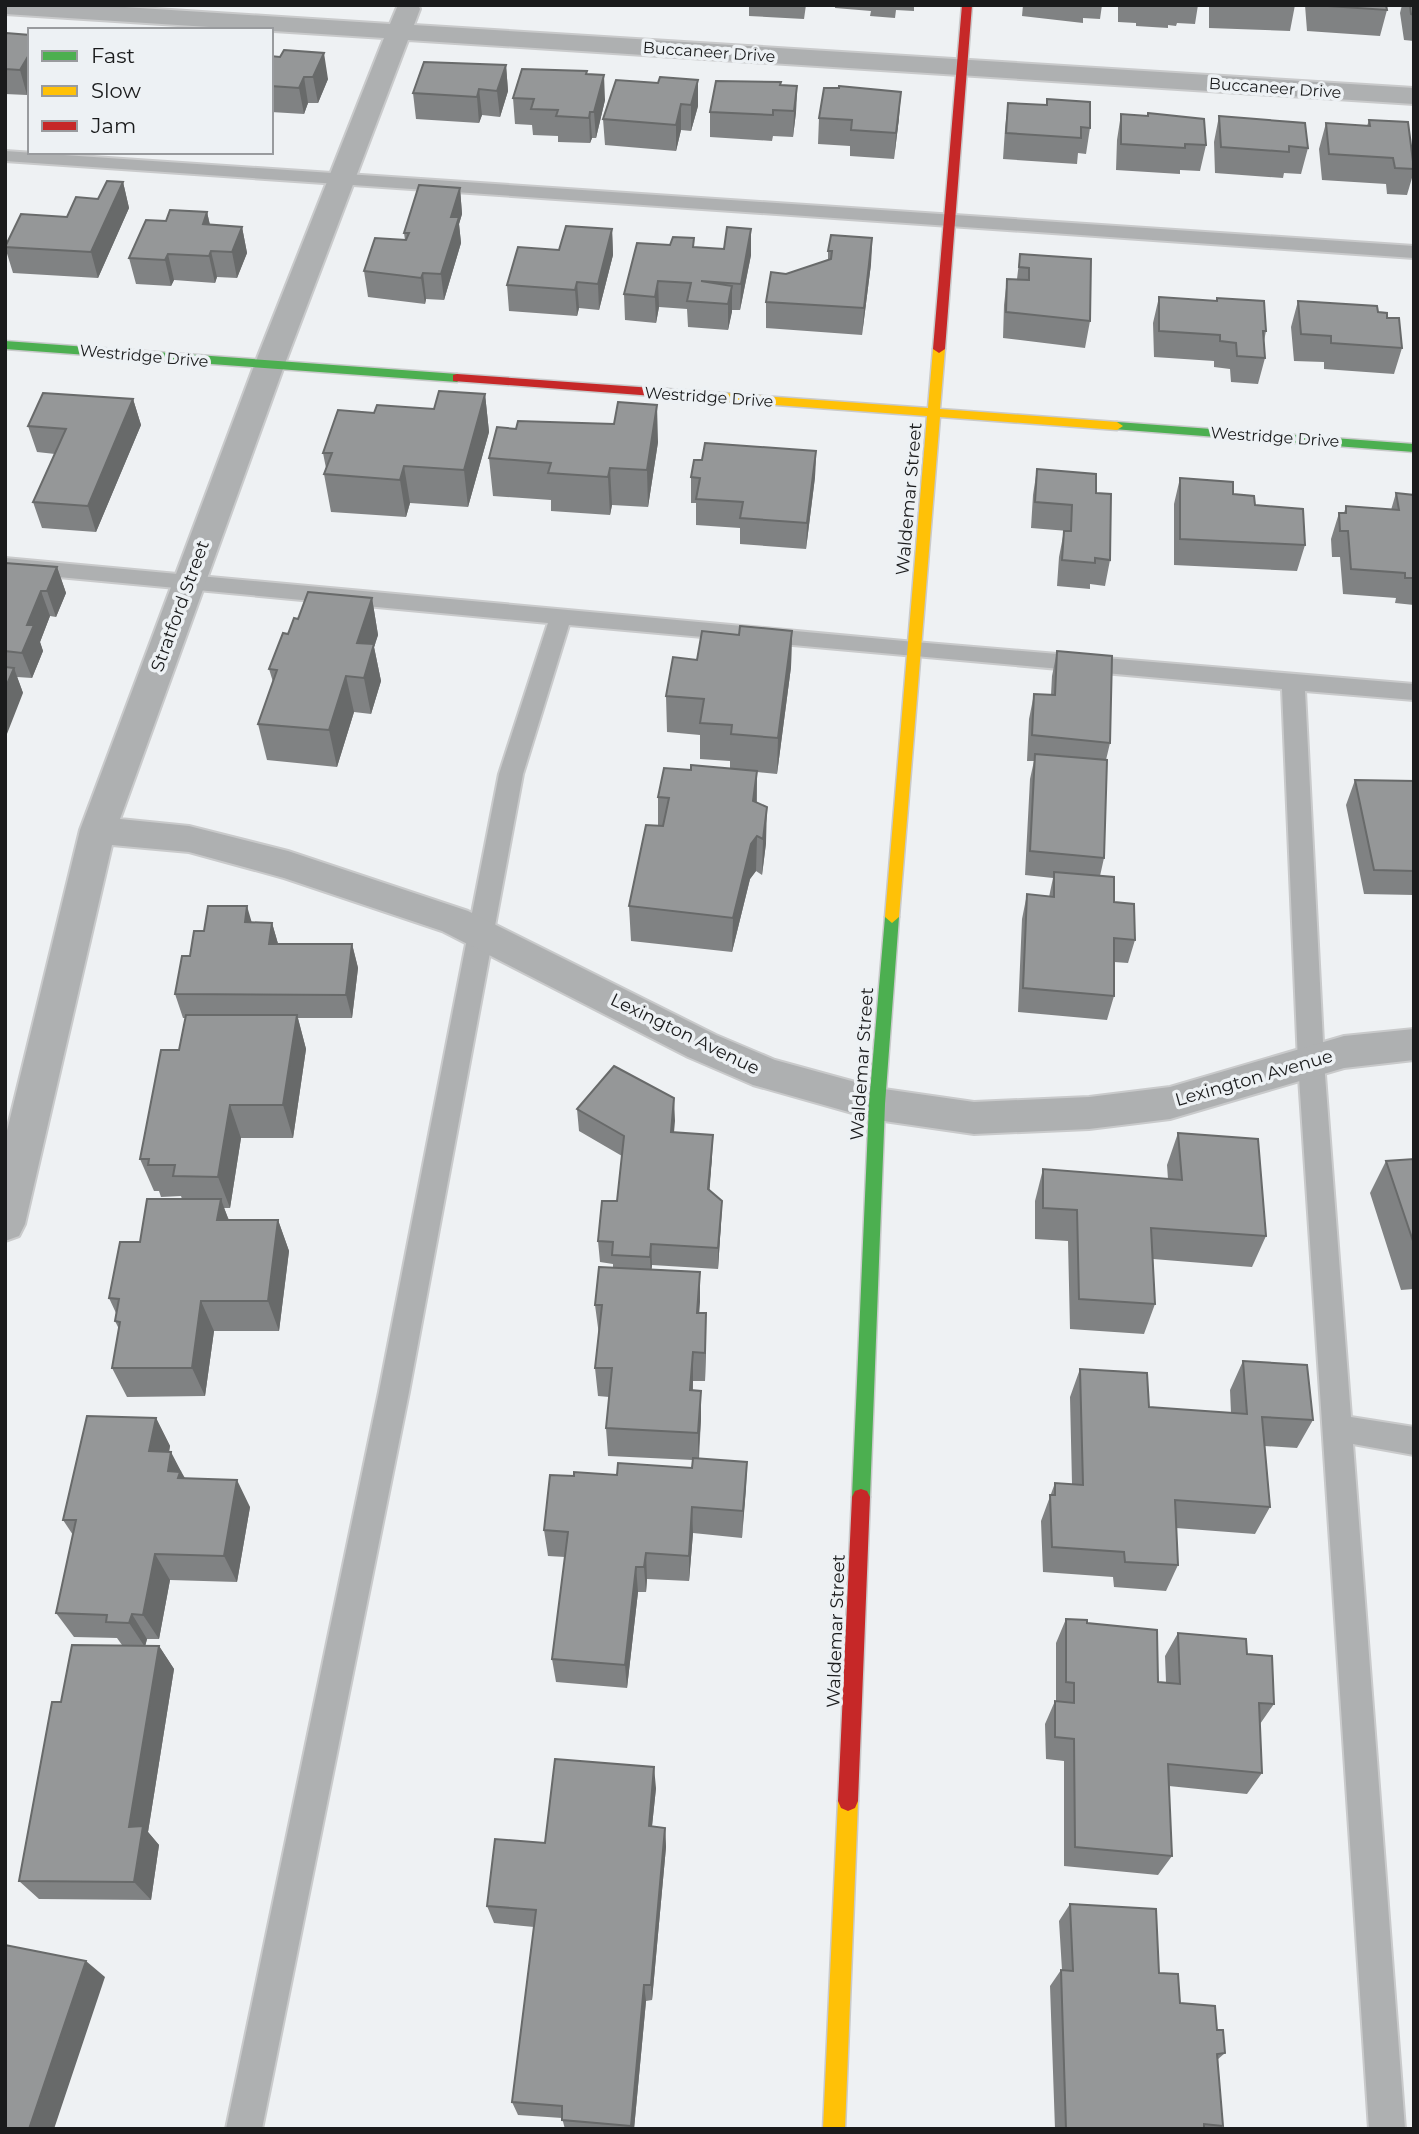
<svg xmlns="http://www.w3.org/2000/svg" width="1419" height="2134" font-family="Montserrat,sans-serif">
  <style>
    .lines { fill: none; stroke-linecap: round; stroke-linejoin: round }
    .lane-casing { stroke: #c9cacb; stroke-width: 4 }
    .street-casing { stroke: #c9cacb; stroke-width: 4 }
    .fast-casing { stroke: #c9cacb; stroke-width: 3 }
    .slow-casing { stroke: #c9cacb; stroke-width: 3 }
    .jam-casing { stroke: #c9cacb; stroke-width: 3 }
    .lane { fill: #aeb0b1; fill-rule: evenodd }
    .street { fill: #aeb0b1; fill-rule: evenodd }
    .fast { fill: #4caf50; fill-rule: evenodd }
    .slow { fill: #ffc107; fill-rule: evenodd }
    .jam { fill: #c62828; fill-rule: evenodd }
    .wall { fill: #808283 }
    .shaded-wall { fill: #686a6a }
    .building { fill: #959798; stroke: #686a6a; stroke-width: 2 }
    .labels { text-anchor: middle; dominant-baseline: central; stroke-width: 7; stroke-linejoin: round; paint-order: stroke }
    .far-street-label { font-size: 16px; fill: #1a1b1c; stroke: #edf1f4 }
    .street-label { font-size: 18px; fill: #1a1b1c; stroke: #edf1f4 }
  </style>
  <rect width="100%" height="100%" fill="#eef1f3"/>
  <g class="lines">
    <defs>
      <path id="lane" d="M5,151L1414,246V258L5,161Z
        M5,558L915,642L1414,684V700L1305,691L1324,1062L1351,1417L1414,1427V1455L1353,1444L1405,2129H1369L1298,1062L1282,689L569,625L523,774L409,1392L262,2129H226L379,1392L499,774L548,623L5,572Z"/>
      <path id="street" d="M5,5H94L390,24L398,5H418L420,9L414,25L1414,88V104L408,40L284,366L120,819L189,826L288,851L468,911L716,1035L775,1060L877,1088L974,1102L1089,1097L1170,1087L1344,1036L1414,1029V1060L1344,1068L1170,1119L1089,1129L974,1134L877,1120L753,1085L688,1057L442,931L284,878L189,852L112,845L25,1224L19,1236L5,1241V1139L80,830L254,366L384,38L5,14Z"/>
      <path id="fast" d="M5,341L457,374L463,378L457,382L5,349Z
        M1117,422L1414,444V452L1113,429V423Z
        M892,911L899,917L885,1104L870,1497L867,1503L861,1505L855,1503L852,1497L869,1104L885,917Z"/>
      <path id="slow" d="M939,345L945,349L940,409L1117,422L1123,426L1117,430L940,417L899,917L892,923L885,917L927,416L667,397L661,393L667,389L928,408L933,349Z
        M848,1791L855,1794L858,1801L845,2129H823L838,1801L841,1794Z"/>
      <path id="jam" d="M962,5H972L945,349L939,353L933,349Z
        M457,374L667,389L673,393L667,397L453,381V375Z
        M861,1489L867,1491L870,1497L858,1801L855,1808L848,1811L841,1808L838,1801L852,1497L855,1491Z"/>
    </defs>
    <use href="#lane" class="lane-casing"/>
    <use href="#street" class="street-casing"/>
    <use href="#fast" class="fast-casing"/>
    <use href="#slow" class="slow-casing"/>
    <use href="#jam" class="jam-casing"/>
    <use href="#lane" class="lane"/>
    <use href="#street" class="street"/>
    <use href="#fast" class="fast"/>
    <use href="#slow" class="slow"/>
    <use href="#jam" class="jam"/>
  </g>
  <path class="wall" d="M749,5H806L804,19L749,16Z
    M835,5H914V11L896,10L895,18L870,16L871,11L835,8Z
    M1023,5H1102L1100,19L1083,18V23L1022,16Z
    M1118,5H1198L1195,24L1177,23L1176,26L1168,25V28L1136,26V23L1118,22Z
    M1209,5H1295L1290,31L1209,28Z
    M1305,5H1386L1387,10L1380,36L1307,31Z
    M1402,5H1414V41L1404,40L1400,13Z
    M6,33L30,35V91L27,95L5,94Z
    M271,56L328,79L318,103H308L304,114L271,112Z
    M506,65L508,91L500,117L482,115L479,123L416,119L413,93Z
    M587,71V74L605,100L596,138H592L590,143L558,142V136L533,135L532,125L515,124L513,98Z
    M616,80L698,106L691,131L681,130L676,151L605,145L603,119Z
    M780,85L797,86L796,112L793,137L773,136L772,141L710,137V112Z
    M1047,99L1090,128L1086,154L1078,153L1077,164L1003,159L1005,129L1008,103L1046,105Z
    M1121,114L1206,145L1200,171L1180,170V174L1116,170L1117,140Z
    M1219,116L1308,148L1301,174L1284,173L1283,178L1215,173L1214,142Z
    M819,118H899L894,159L850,156V146L818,144Z
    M1369,120L1414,164V171L1407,195L1387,194L1386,184L1322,180L1319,149L1326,123L1367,126Z
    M123,182L129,208L98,278L13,273L5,247L67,217L98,199Z
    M460,188L462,214L459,224L461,243L444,300L426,299L425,304L368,297L364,271L405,240L404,233Z
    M207,212L210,225L242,227L247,253L237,278L217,277L215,283L174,280L171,286L136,284L129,258L166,221Z
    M612,229L613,255L599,310L579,308L577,316L509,311L507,285L559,250Z
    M872,238L871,264L862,335L766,328V302L786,274L828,260V251Z
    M694,247L751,255L740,310H732L728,330L688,327L687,309L659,307L656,323L625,320L624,294Z
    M1020,254L1090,321L1085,348L1003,338L1004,305L1007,279H1017Z
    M1159,297L1216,301L1217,298L1266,331L1264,341L1265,358L1258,384L1231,382L1230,369L1214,367V361L1154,357L1153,323Z
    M1298,301L1378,312L1387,318L1402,348L1394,374L1324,369V362L1294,361L1291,327Z
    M485,394L489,432L468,507L410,503L406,517L331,512L324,474L326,468L323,453L374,413L434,409Z
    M133,399L141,425L96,532L42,528L33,502L55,454L37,452L28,426Z
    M658,442L648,507L612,505L610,515L551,511V500L493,496L489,458Z
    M816,451L815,477L806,549L740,544V528L696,525V503H691V477L702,460Z
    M1037,469L1096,493L1110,560L1105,586L1090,584V589L1057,586L1059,557L1064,531H1068L1031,528L1033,495Z
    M1180,478L1233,494L1255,505L1305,545L1297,571L1174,565V504Z
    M1396,493L1414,495V605L1395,603L1396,598L1343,594L1340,557H1332L1331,539L1339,513H1344L1346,506L1391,510Z
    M5,563L57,567L66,593L56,617L50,616L40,642L43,651L32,678L17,677L23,693L5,689Z
    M372,598L378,635L374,647L381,681L371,714L354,712L337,767L267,760L258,724L273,682L269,669L298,619Z
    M792,631L791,667L777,774L757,772V802L766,843L762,875L756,871L750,879L732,952L631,941L629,906L658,826V797L691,770L730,769V761L700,759V735L667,732L666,696L697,660L739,635Z
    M1057,651L1110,743L1106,760L1104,858L1100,876L1135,940L1128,963L1114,962V996L1107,1020L1018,1012L1022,919L1027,894L1049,897L1053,878L1025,875L1030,779L1034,761H1027L1029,719L1034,694L1051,695L1052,676Z
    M1355,780L1414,781V895L1364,894L1346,805Z
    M252,922L272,923L278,944H352L358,968L352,1018H298L306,1049L293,1138H241L230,1208H224L229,1220H278L289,1251L279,1331H214L205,1396L127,1397L112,1368L119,1329L115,1321L116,1313L109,1298L140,1242L182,1199L181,1196L161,1197L159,1191H154L140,1159L179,1050L185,1018H183L175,994L190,956L204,931Z
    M674,1098V1132L712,1157L709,1190L722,1201L721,1223L718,1269L652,1265L651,1269L700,1272L699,1313L706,1343L705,1381H693V1390L701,1391V1419L699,1459L747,1462L742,1538L693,1533L689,1581L647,1579L646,1592H638L627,1688L556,1682L552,1659L565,1557L548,1556L544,1530L574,1476L617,1475L692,1468L693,1460L608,1456L606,1428L609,1397L598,1396L595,1368L599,1335L595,1305L613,1267V1264L600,1262L598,1241L617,1201L622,1156L579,1131L577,1109Z
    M1178,1133L1266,1236L1252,1267L1153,1259L1155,1304L1144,1334L1070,1329L1068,1241L1035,1239V1201L1043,1169L1168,1179L1167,1165Z
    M1414,1159V1289L1401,1290L1370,1193L1386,1161Z
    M1243,1361L1313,1420L1297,1448L1264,1446L1270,1507L1255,1534L1176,1528L1178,1565L1166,1591L1114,1587L1113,1577L1043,1572L1041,1521L1055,1483L1072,1484L1070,1397L1080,1369L1149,1407L1231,1413L1230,1390Z
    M156,1418L170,1446L169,1452L185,1478L250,1507L237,1582L170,1580L159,1639H147L145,1646H159L174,1669L148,1832L159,1845L151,1900L39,1899L19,1881L61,1702L122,1645L117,1638L74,1637L56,1613L73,1535L63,1520Z
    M1066,1619L1087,1623L1158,1682H1166L1165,1656L1178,1633L1247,1654L1274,1704L1260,1724L1262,1773L1247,1794L1169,1786L1172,1856L1158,1875L1064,1866V1761L1046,1759L1045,1724L1055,1701L1056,1702V1643Z
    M656,1788L652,1826L665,1828L666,1847L652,2000L646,2001L634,2129H565L562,2118L518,2115L512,2102L534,1927L494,1923L487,1906L545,1843Z
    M1070,1904L1159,1973L1180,2003L1217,2030L1225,2053L1217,2060L1223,2126L1219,2129H1055L1050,1986L1061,1970H1062L1059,1921Z"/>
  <path class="shaded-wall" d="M30,53V91L27,95L20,70Z
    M324,53L328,79L318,103L313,77Z
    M506,65L508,91L500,117L497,91Z
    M604,75L605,100L596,138L594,112Z
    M304,77L308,103L304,114L299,88Z
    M698,80V106L691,131V105Z
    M797,86L796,112L793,137L794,111Z
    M479,89L482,115L479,123L477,97Z
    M901,92L899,118L894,159L896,133Z
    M681,104V130L676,151V125Z
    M590,112L592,138L590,143L589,118Z
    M123,182L129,208L98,278L91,252Z
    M460,188L462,214L459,224L461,243L444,300L441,274L451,217Z
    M207,212L213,239L203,224Z
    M242,227L247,253L237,278L232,252Z
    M612,229L613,255L599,310L598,284Z
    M751,229V255L740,310L741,284Z
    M872,238L871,264L862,335L864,308Z
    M211,251L217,277L215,283L209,256Z
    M168,254L174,280L171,286L165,260Z
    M423,273L426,299L425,304L421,278Z
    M658,281L659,307L656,323L655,297Z
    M577,282L579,308L577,316L575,290Z
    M732,286V312L728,330V304Z
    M485,394L489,432L468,507L464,470Z
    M133,399L141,425L96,532L88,506Z
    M657,405L658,442L648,507L647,470Z
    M816,451L815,477L806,549L807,523Z
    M404,466L410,503L406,517L400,480Z
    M610,468L612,505L610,515L608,477Z
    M57,567L66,593L56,617L47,591Z
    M41,591L50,616L40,642L43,651L32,678L22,653L27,625Z
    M372,598L378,635L374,647L381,681L371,714L357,643Z
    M792,631L791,667L777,774L778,738Z
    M14,668L23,693L5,739V689Z
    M346,676L354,712L337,767L329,730Z
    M757,771L756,807L753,801Z
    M767,807L766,843L762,875L763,839Z
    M757,836L756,871L750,879L732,952L733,918L751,844Z
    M247,906L254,930L245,922Z
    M272,923L279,947L269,944Z
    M352,944L358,968L352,1018L346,995Z
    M297,1015L306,1049L293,1138L283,1105Z
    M674,1098L675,1121L672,1155L671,1132Z
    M230,1105L241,1138L230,1208L218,1177Z
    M713,1135L712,1157L708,1211V1189Z
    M221,1199L232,1230L217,1220Z
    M722,1201L721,1223L718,1269V1248Z
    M278,1220L289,1251L279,1331L268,1301Z
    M651,1244L652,1265L651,1279L650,1257Z
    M700,1272V1302L697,1342V1313Z
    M201,1301L214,1331L205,1396L192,1368Z
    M706,1313V1343L705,1381V1353Z
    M693,1352V1381L691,1419L690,1390Z
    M701,1391V1419L698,1460V1433Z
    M156,1418L170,1446L164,1478L149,1451Z
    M171,1452L185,1479V1482L168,1471Z
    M747,1462L746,1489L742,1538L743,1511Z
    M237,1480L250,1507L237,1582L224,1556Z
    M692,1507L693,1533L689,1581V1556Z
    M646,1553L647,1579L646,1592L644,1567Z
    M155,1554L170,1580L159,1639L143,1615Z
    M636,1567L638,1592L627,1688L625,1665Z
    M132,1614L147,1639L145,1647L129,1623Z
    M159,1646L174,1669L148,1832L159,1845L151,1900L134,1882L129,1827Z
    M654,1767L656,1788L650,1845L649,1826Z
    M665,1828L666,1847L652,2000L651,1985Z
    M86,1961L105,1977L54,2129H29Z
    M644,1985L646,2001L634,2129H632L631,2126Z"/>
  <path class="building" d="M1313,5H1386L1387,10Z
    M1410,5H1414V15L1411,14Z
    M6,33L30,35V53L20,70L5,69Z
    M284,50L324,53L313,77H304L299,88L271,86V56L280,57Z
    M424,62L506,65L497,91L479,89L477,97L413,93Z
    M522,69L587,71L586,74L604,75L594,112H590L589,118L556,116L558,110L531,109L534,99L513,98Z
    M660,77L698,80L691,105L681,104L676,125L603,119L616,80L658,83Z
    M716,81L781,82L780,85L797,86L794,111L773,110V115L710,112Z
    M839,86L901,92L896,133L851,130L852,120L819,118L824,88H839Z
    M1047,99L1090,102V128L1081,127V138L1006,133L1008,103L1047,105Z
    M1148,113L1204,119L1206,145L1185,144V148L1121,144V114L1148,116Z
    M1219,116L1305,123L1308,148L1289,146V152L1221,147Z
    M1369,120L1408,122L1414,169L1395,168L1393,158L1329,154L1326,123L1370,126Z
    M107,181L123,182L91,252L5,247L21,214L67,217L76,197L98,199Z
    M419,185L460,188L451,217H459L441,274L423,273L421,278L364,271L375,238L406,240L409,233H404Z
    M170,210L207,212L203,224L242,227L232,252L211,251L209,256L168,254L165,260L129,258L146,220L166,221Z
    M566,226L612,229L598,284L577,282L575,290L507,285L518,247L559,250Z
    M727,227L751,229L741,284L701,281L732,286L728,304L687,301L691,283L658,281L655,297L624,294L637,243L670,245L673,237L694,238L693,247L724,249Z
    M831,235L872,238L864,308L766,302L771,272L786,274L831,259L832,251H828Z
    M1020,254L1091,259L1090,321L1006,312L1007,279L1029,280V268L1019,267Z
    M1159,297L1217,301V298L1264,301L1266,331H1263L1265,358L1237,356L1236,343L1220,341V335L1159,331Z
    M1298,301L1377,306L1378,312L1387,313V318H1399L1402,348L1331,343V336L1301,334Z
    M439,391L485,394L464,470L404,466L400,480L324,474L332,453H323L338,410L374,413L377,405L434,409Z
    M43,393L133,399L88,506L33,502L66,429L28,426Z
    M618,402L657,405L647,470L610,468L608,477L548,473L551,463L489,458L497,427L516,429L518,421L614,424Z
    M705,443L816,451L807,523L740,518L743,502L696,499L700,478L691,477L694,460H702Z
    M1037,469L1096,474V493L1111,494L1110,560L1095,558V563L1062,560L1064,531H1071L1072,505L1035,502Z
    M1180,478L1233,482V494L1254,496L1255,505L1303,509L1305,545L1180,539Z
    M1396,493L1414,495V578H1405V573L1351,569L1348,531H1340L1339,513H1346V506L1399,510Z
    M5,563L57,567L47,591H41L27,625H34L22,653L5,651Z
    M308,592L372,598L357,643L374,644L364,678L346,676L329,730L258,724L277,670L269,669L283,633L288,634L294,618L298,619Z
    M740,626L792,631L778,738L731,734L732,725L700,723L704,699L666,696L673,657L697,660L702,631L739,635Z
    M1057,651L1112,656L1110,743L1032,735L1034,694L1055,695Z
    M5,667L14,668L5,689Z
    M1035,754L1107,760L1104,858L1030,851Z
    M691,765L757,771L753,801L767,807L763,839L757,836L751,844L733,918L629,906L646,825L663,826L669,798L658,797L664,768L691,770Z
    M1355,780L1414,781V871L1374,870Z
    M1054,872L1114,877V902L1134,904L1135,940L1114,938V996L1023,988L1027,894L1054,897Z
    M208,906H247L245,922L272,923L269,944H352L346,995L175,994L182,956H190L194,931H204Z
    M186,1015H297L283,1105H230L218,1177L173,1176L175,1165H148L149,1159H140L161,1050H179Z
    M614,1066L674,1098L671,1132L713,1135L708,1189L722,1201L718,1248L651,1244L650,1257L612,1255L613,1242L598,1241L602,1201H617L624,1136L577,1109Z
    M1178,1133L1258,1139L1266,1236L1151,1228L1155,1304L1079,1299L1077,1210L1043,1208V1169L1182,1180Z
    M1414,1159V1244L1386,1161Z
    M147,1199H221L217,1220H278L268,1301H201L192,1368H112L120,1322L115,1321L119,1299L109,1298L120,1242H140Z
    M599,1267L700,1272L697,1313H706L705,1353L693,1352L690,1390L701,1391L698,1433L606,1428L612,1368H595L602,1305H595Z
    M1243,1361L1307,1365L1313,1420L1262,1417L1270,1507L1175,1500L1178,1565L1125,1562L1124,1552L1052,1547L1050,1495H1055V1483L1083,1485L1080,1369L1147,1373L1149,1407L1247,1414Z
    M87,1416L156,1418L149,1451L171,1452L168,1471L180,1472L178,1478L237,1480L224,1556L155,1554L143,1615L132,1614L129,1623L106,1622L107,1615L56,1613L76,1520H63Z
    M693,1458L747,1462L743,1511L692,1507L689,1556L646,1553L644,1567H636L625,1665L552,1659L568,1532L544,1530L550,1475L574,1476V1472L617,1475L618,1463L692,1468Z
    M1066,1619L1087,1620V1623L1157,1630L1158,1682L1180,1684L1178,1633L1246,1639L1247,1654L1272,1656L1274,1704L1259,1703L1262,1773L1168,1764L1172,1856L1075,1847L1074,1739L1055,1737V1701L1074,1703V1683L1066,1682Z
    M72,1645L159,1646L129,1827L143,1826L134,1882L19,1881L52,1702H61Z
    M555,1759L654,1767L649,1826L665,1828L651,1985H644L631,2126L562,2120V2106L512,2102L536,1910L487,1906L495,1839L545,1843Z
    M1070,1904L1156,1909L1159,1973L1178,1974L1180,2003L1215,2006L1217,2030H1223L1225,2053L1217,2054L1223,2126L1204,2124V2129H1066L1061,1970L1073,1971Z
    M5,1945L86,1961L29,2129H5Z"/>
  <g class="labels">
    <g class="far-street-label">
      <text transform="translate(709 52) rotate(4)">Buccaneer Drive</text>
      <text transform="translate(1275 88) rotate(4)">Buccaneer Drive</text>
      <text transform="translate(144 356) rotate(5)">Westridge Drive</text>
      <text transform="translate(709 397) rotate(4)">Westridge Drive</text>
      <text transform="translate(1275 437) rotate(4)">Westridge Drive</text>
    </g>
    <g class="street-label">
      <text transform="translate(909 499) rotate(-85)">Waldemar Street</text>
      <text transform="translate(180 606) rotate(-70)">Stratford Street</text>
      <text transform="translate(685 1034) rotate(26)">Lexington Avenue</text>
      <text transform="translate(862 1064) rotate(-86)">Waldemar Street</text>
      <text transform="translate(1254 1078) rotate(-16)">Lexington Avenue</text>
      <text transform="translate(836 1631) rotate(-88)">Waldemar Street</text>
    </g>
  </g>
  <rect width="1419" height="2134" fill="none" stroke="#1a1b1c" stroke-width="14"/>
  <rect x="28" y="28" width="245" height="126" fill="#edf1f4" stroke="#999b9e" stroke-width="2"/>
  <rect x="42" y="51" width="35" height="10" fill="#4caf50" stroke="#999b9e" stroke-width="2"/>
  <text x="91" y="63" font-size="21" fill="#1a1b1c">Fast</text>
  <rect x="42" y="86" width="35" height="10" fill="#ffc107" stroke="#999b9e" stroke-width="2"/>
  <text x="91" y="98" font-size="21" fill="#1a1b1c">Slow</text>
  <rect x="42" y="121" width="35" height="10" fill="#c62828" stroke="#999b9e" stroke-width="2"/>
  <text x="91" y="133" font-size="21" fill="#1a1b1c">Jam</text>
</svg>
